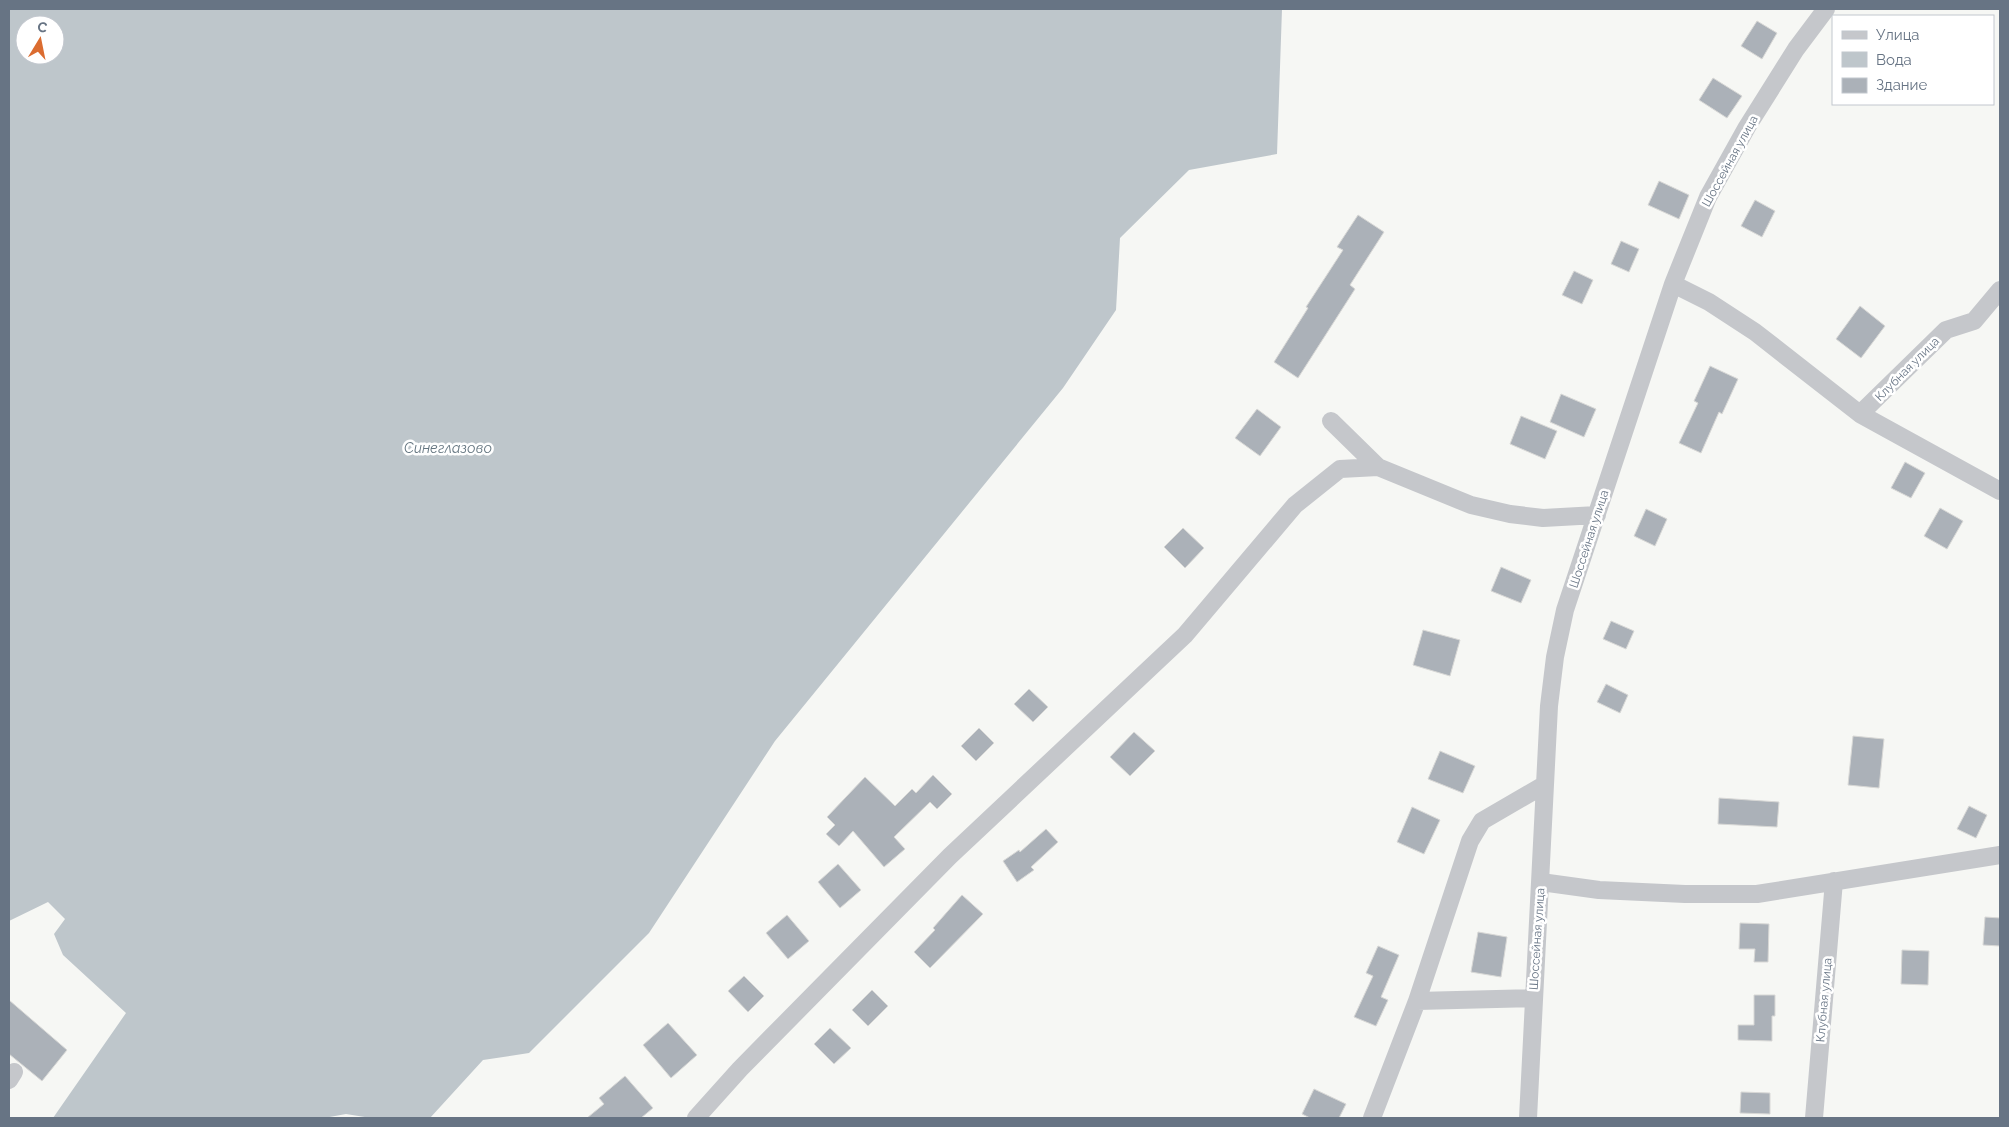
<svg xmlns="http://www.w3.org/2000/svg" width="2009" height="1127" font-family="Raleway,sans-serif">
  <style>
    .water { fill: #bec6cb; fill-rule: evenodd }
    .building { fill: #abb1b8; stroke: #d8d8d6 }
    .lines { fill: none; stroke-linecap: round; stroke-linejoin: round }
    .minor { stroke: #c5c7cb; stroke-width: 18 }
    .labels { text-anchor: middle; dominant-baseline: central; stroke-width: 5; stroke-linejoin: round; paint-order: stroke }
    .street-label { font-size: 12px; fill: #677484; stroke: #fff }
    .water-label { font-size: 14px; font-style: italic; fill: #63747f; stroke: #fff }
  </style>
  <rect width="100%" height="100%" fill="#f6f7f4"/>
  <path class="water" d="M9,9H1282L1277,154L1189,170L1120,238L1116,310L1063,388L775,741L649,933L529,1053L483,1060L430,1118H371L346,1114L324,1118H53L126,1013L63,955L54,934L65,919L48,902L9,921ZM25,25H55V55H25Z"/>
  <path class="building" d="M1757,21L1777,33L1762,59L1741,46Z
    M1713,78L1742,96L1727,118L1699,100Z
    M1659,181L1689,195L1679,219L1648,205Z
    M1755,200L1775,211L1762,237L1741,226Z
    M1358,215L1384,232L1350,285L1355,289L1298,378L1274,362L1308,308L1306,307L1343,250L1337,247Z
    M1621,241L1639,249L1629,272L1611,264Z
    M1574,271L1593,280L1582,304L1562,295Z
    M1860,306L1885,326L1861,358L1836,339Z
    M1710,366L1738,379L1722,414L1719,412L1701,453L1679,443L1698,403L1694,401Z
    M1561,394L1596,409L1584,437L1550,422Z
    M1257,409L1281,427L1260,456L1235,438Z
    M1521,416L1557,431L1545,459L1510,444Z
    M1905,462L1925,473L1911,498L1891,488Z
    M1940,508L1963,521L1947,549L1924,536Z
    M1646,509L1667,519L1655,546L1634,536Z
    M1183,528L1204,548L1185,568L1164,547Z
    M1501,567L1531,580L1521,603L1491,591Z
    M1611,621L1634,631L1626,649L1603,639Z
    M1423,630L1460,640L1450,676L1413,665Z
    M1606,684L1628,695L1620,713L1597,702Z
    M1029,689L1048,707L1033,722L1014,704Z
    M979,728L994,743L976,761L961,746Z
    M1134,732L1155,751L1130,776L1110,757Z
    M1853,736L1884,739L1879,788L1848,785Z
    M1440,751L1475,766L1463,793L1428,779Z
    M933,775L952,794L937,809L930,802L894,837L905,849L884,867L853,831L839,846L826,834L835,825L827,817L865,777L895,806L912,789L916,793Z
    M1719,798L1779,802L1777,827L1718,824Z
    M1969,806L1987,815L1976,838L1957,829Z
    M1412,807L1440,820L1424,854L1397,842Z
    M1046,829L1058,842L1031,867L1034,870L1017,882L1003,861L1019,850L1020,852Z
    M838,864L861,890L840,908L818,882Z
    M962,895L983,914L930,968L914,952L935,930L933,928Z
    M787,915L809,941L788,959L766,933Z
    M1985,917L2000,918V946L1983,945Z
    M1740,923L1769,924L1768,962H1754L1755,949H1739Z
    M1478,932L1507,937L1501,977L1471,972Z
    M1378,946L1399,955L1381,997L1388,1000L1376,1026L1354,1017L1373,976L1366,973Z
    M1902,950L1929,951L1928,985L1901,984Z
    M744,976L764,996L748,1012L728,991Z
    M872,990L888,1006L868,1026L852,1010Z
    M1754,995H1775V1016H1772V1041L1738,1040V1025H1754Z
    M9,1000L67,1050L42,1081L9,1054Z
    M668,1023L697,1055L671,1078L643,1045Z
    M830,1028L851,1048L834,1064L814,1044Z
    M625,1076L653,1108L641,1118H587L604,1104L599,1098Z
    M1314,1089L1346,1104L1339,1118H1310L1302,1114Z
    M1741,1092L1770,1093V1114L1740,1113Z"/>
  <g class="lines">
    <path class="minor" d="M1673,284L1709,302L1755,332L1860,414L2000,491
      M1860,414L1946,330L1974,321L2000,290
      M1331,421L1378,467L1471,505L1510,514L1543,518L1597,515
      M1541,882L1599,890L1685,894H1757L2000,855
      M1417,1001L1470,841L1482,821L1544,785
      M9,1080L14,1072
      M696,1118L740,1069L950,856L1185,635L1295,505L1340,469L1378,467
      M1372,1118L1417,1001L1533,998
      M1528,1118L1549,706L1555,657L1565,610L1673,284L1708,197L1747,127L1796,49L1826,9
      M1814,1118L1834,881"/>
  </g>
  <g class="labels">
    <g class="street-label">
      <text transform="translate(1730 161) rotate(-61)">Шоссейная улица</text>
      <text transform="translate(1907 369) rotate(-45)">Клубная улица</text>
      <text transform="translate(1589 539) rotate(-72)">Шоссейная улица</text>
      <text transform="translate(1537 939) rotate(-86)">Шоссейная улица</text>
      <text transform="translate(1824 1000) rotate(-85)">Клубная улица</text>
    </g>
    <g class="water-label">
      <text x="448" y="448">Синеглазово</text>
    </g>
  </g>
  <rect width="2009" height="1127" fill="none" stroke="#677484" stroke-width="20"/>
  <rect x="1832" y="15" width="162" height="90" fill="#ffffff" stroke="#c2c7ce"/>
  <rect x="1842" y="31" width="25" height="8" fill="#c5c7cb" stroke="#c2c7ce"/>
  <text x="1876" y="40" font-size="15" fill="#677484">Улица</text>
  <rect x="1842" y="52" width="25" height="15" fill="#bec6cb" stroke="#c2c7ce"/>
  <text x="1876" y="65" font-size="15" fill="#677484">Вода</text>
  <rect x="1842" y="78" width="25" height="15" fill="#abb1b8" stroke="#c2c7ce"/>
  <text x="1876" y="90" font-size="15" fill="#677484">Здание</text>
  <g transform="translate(40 40) rotate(10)"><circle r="24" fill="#ffffff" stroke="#c2c7ce"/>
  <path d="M0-4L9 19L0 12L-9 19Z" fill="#db6c30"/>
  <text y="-8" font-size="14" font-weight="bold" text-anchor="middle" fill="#677484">С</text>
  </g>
</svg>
